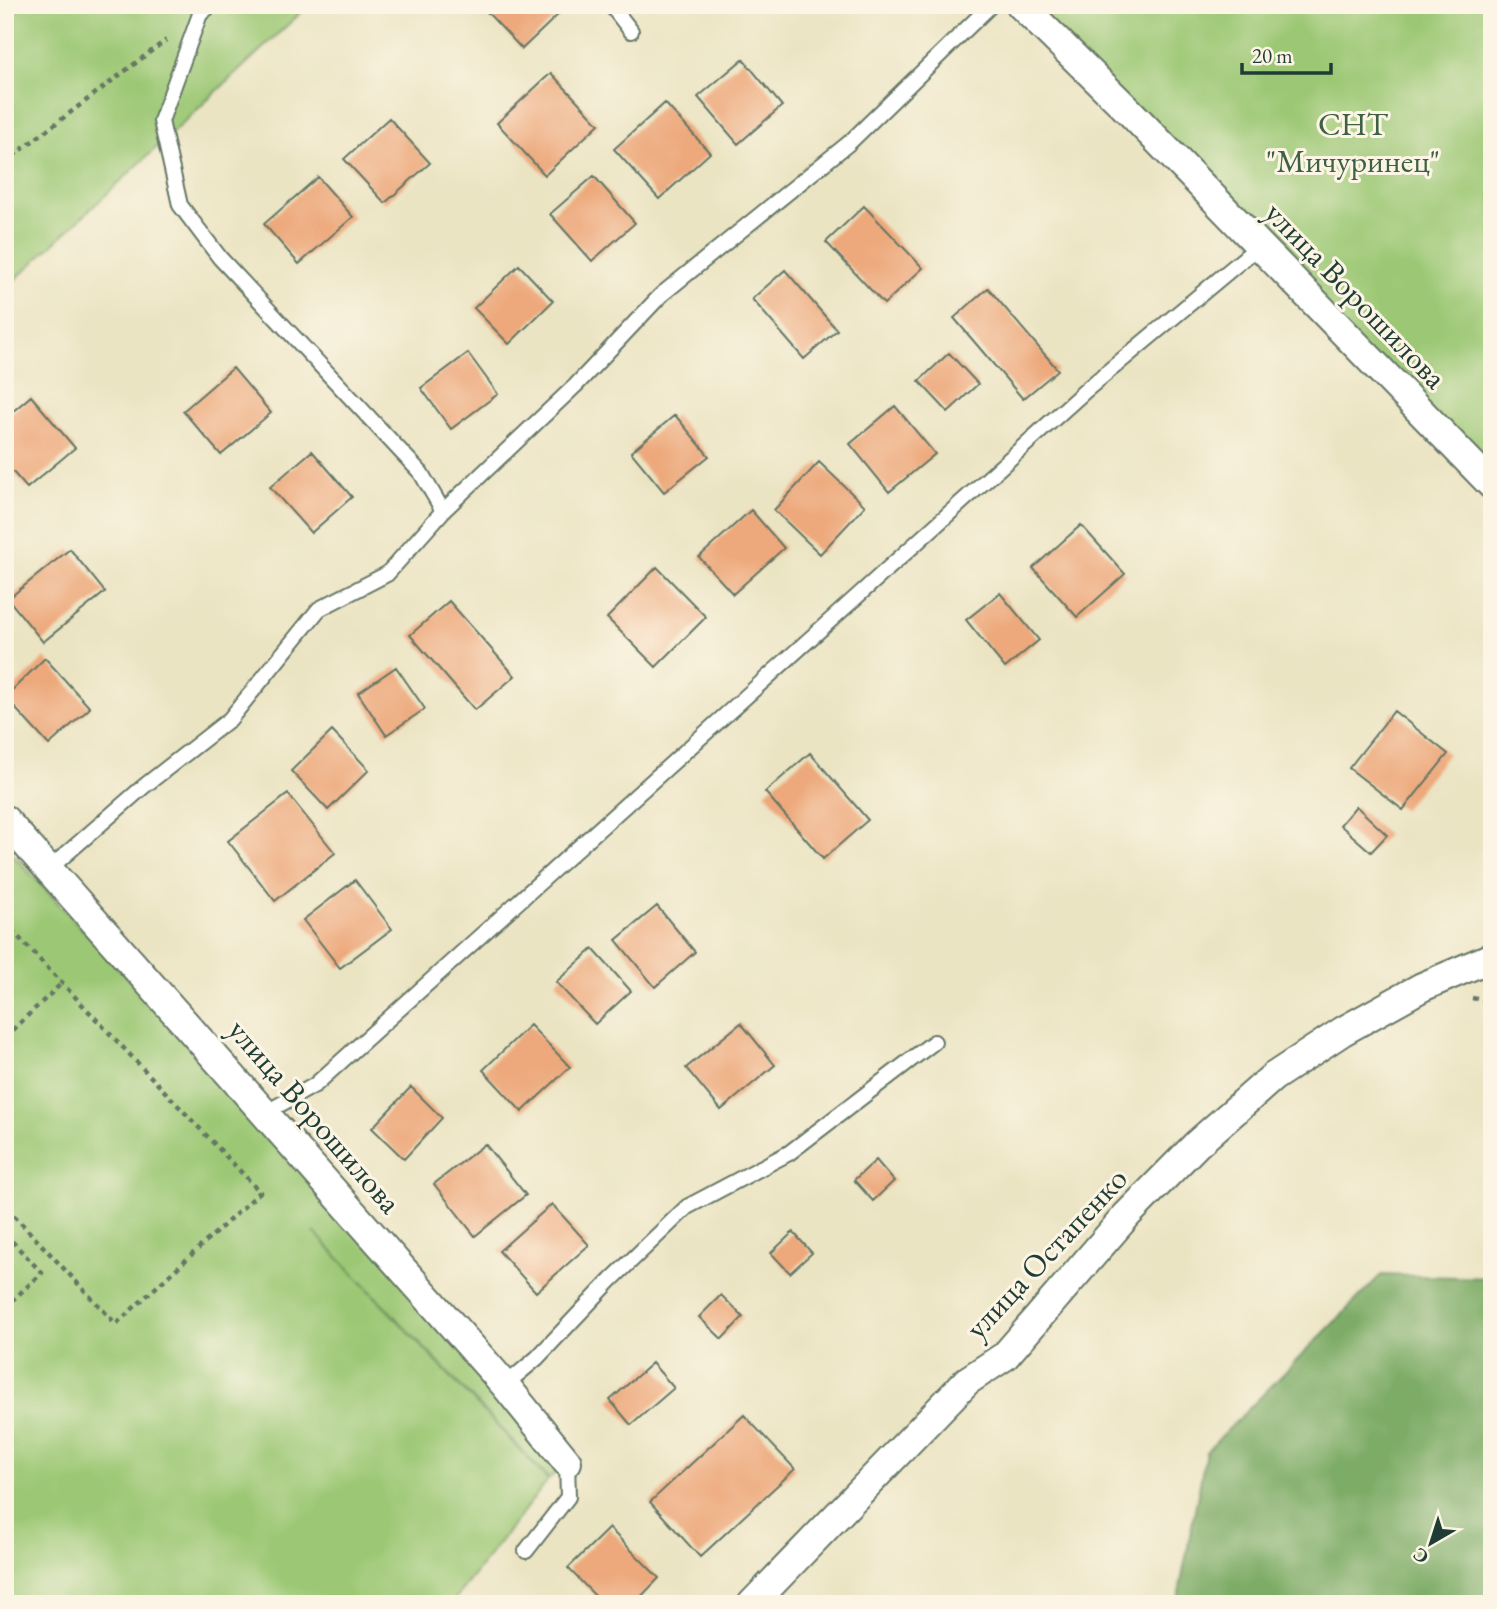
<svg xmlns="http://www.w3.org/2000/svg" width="1497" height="1609" font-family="'EB Garamond',serif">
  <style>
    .green { fill: #9cc875; stroke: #5e8254; stroke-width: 2 }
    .forest { fill: #7dac66; stroke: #4e744d; stroke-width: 2 }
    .building { fill: #eda97b }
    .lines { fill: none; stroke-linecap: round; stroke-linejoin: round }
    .service-casing { stroke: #676; stroke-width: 18 }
    .minor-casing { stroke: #676; stroke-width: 32 }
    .path { stroke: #676; stroke-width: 4.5; stroke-dasharray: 5 5; stroke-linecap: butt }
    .service { stroke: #fff; stroke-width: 14 }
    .minor { stroke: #fff; stroke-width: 28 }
    .labels { text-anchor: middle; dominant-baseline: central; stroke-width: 6; stroke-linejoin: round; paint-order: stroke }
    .park-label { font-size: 32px; fill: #3e6044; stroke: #fcf5e5 }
    .street-label { font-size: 32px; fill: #1f3d34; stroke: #fcf5e5 }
  </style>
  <rect width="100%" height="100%" fill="#fcf5e5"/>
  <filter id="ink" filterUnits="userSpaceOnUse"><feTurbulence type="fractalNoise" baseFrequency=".0143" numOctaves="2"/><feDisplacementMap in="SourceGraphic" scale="14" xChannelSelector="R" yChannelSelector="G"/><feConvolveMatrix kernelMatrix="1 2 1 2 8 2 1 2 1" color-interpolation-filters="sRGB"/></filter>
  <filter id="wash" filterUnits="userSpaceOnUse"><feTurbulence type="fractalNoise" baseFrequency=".00686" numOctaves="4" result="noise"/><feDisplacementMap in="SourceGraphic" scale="28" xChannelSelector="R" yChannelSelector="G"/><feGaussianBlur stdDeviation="1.57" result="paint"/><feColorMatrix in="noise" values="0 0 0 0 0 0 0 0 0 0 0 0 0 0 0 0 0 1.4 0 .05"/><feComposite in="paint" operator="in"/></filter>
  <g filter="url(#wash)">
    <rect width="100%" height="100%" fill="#ebe4c3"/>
    <path class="green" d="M5,5H309L5,289Z
      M1021,5H1492V485Z
      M5,846L363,1229L566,1463L549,1479L314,1232L548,1480L451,1604H5Z"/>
    <path class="forest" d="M1381,1275L1492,1278V1604H1177L1206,1452Z"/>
    <g id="blocks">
      <path class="building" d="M492,5H558L563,10L522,49L486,11Z
        M743,59L782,106L738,144L698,97Z
        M551,73L599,124L545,175L497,123Z
        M665,103L710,153L659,199L614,149Z
        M389,118L430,163L385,203L344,159Z
        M594,176L635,223L592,261L550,214Z
        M318,177L353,217L299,264L264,224Z
        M864,206L923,268L884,304L826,242Z
        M519,265L553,301L509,344L474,308Z
        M785,270L837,330L804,359L752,299Z
        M988,288L1058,370L1023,399L954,318Z
        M468,353L498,394L451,429L421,388Z
        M949,353L978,384L948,412L919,381Z
        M233,368L271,413L221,455L183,411Z
        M31,396L75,448L27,488L5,463V418Z
        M895,406L935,454L889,492L850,444Z
        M675,415L709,456L664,492L631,452Z
        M312,451L352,497L311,533L270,487Z
        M819,462L865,506L820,554L774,510Z
        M751,510L784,548L733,594L699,557Z
        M1081,525L1125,574L1077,617L1033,568Z
        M70,549L105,592L43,642L8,599Z
        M657,567L706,617L656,667L607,618Z
        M1000,593L1039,640L1005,668L966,620Z
        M449,601L515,676L475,710L410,635Z
        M45,658L90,708L49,745L5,697Z
        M396,667L425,709L386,735L358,693Z
        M1394,711L1448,754L1403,810L1349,768Z
        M332,731L369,770L328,810L291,771Z
        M810,753L868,820L823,859L765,792Z
        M288,794L335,853L275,901L228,841Z
        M1356,806L1387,835L1371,852L1340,825Z
        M355,880L392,929L340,968L303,920Z
        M657,906L695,952L655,987L616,940Z
        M593,949L631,991L595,1024L556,982Z
        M741,1023L775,1065L721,1110L686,1068Z
        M530,1025L570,1067L522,1112L483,1070Z
        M411,1087L442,1118L404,1159L372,1128Z
        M485,1144L526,1195L475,1236L434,1184Z
        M876,1160L894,1181L873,1201L854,1180Z
        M552,1204L589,1245L536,1292L499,1251Z
        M793,1232L812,1253L790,1273L771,1253Z
        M721,1295L743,1317L722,1339L699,1317Z
        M652,1363L674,1388L631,1425L610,1400Z
        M744,1415L795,1469L700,1557L650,1502Z
        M609,1528L659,1578L634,1604H603L568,1568Z"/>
    </g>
  </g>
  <g filter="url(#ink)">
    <use href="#blocks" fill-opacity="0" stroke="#676" stroke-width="2"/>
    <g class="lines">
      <defs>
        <path id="service" d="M211,5L200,14L161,121L180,205L220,258L421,473L443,511
          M611,5L631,31
          M49,869L143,787L230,719L319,609L387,574L443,511L576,385L661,295L849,143L991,5
          M265,1113L315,1085L1086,390L1260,245
          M505,1385L537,1358L610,1281L687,1207L789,1153L934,1042
          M526,1551L568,1497L567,1462"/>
        <path id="minor" d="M1021,5L1131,113L1492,485
          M5,820L505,1385L567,1462
          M752,1604L967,1381L1005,1356L1127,1215L1197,1144L1273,1077L1343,1031L1422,987L1492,957"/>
      </defs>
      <use href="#service" class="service-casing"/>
      <use href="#minor" class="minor-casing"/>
      <path class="path" d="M5,162L166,40
        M5,923L260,1192L116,1324L5,1206
        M1472,998L1492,1002
        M5,1037L62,983
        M5,1234L42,1273L5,1307"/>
      <use href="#service" class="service"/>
      <use href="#minor" class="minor"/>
    </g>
  </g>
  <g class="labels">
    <g class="park-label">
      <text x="1353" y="124">СНТ<tspan x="1353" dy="37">"Мичуринец"</tspan></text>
    </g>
    <g class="street-label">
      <text transform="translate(1356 295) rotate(46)">улица Ворошилова</text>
      <text transform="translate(315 1116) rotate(49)">улица Ворошилова</text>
      <text transform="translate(1046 1253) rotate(-47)">улица Остапенко</text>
    </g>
  </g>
  <rect width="1497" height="1609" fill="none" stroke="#fcf5e5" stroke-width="28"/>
  <g transform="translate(1431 1543) rotate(219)" stroke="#fcf5e5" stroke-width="5" paint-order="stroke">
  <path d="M0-5L12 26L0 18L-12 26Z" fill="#1f3d34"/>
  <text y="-10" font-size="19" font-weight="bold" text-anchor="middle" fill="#1f3d34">С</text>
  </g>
  <path d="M1242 63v10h89v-10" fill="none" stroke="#1f3d34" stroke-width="3.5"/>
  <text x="1252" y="63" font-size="21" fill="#1f3d34" stroke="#fcf5e5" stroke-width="5" paint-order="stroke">20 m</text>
</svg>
